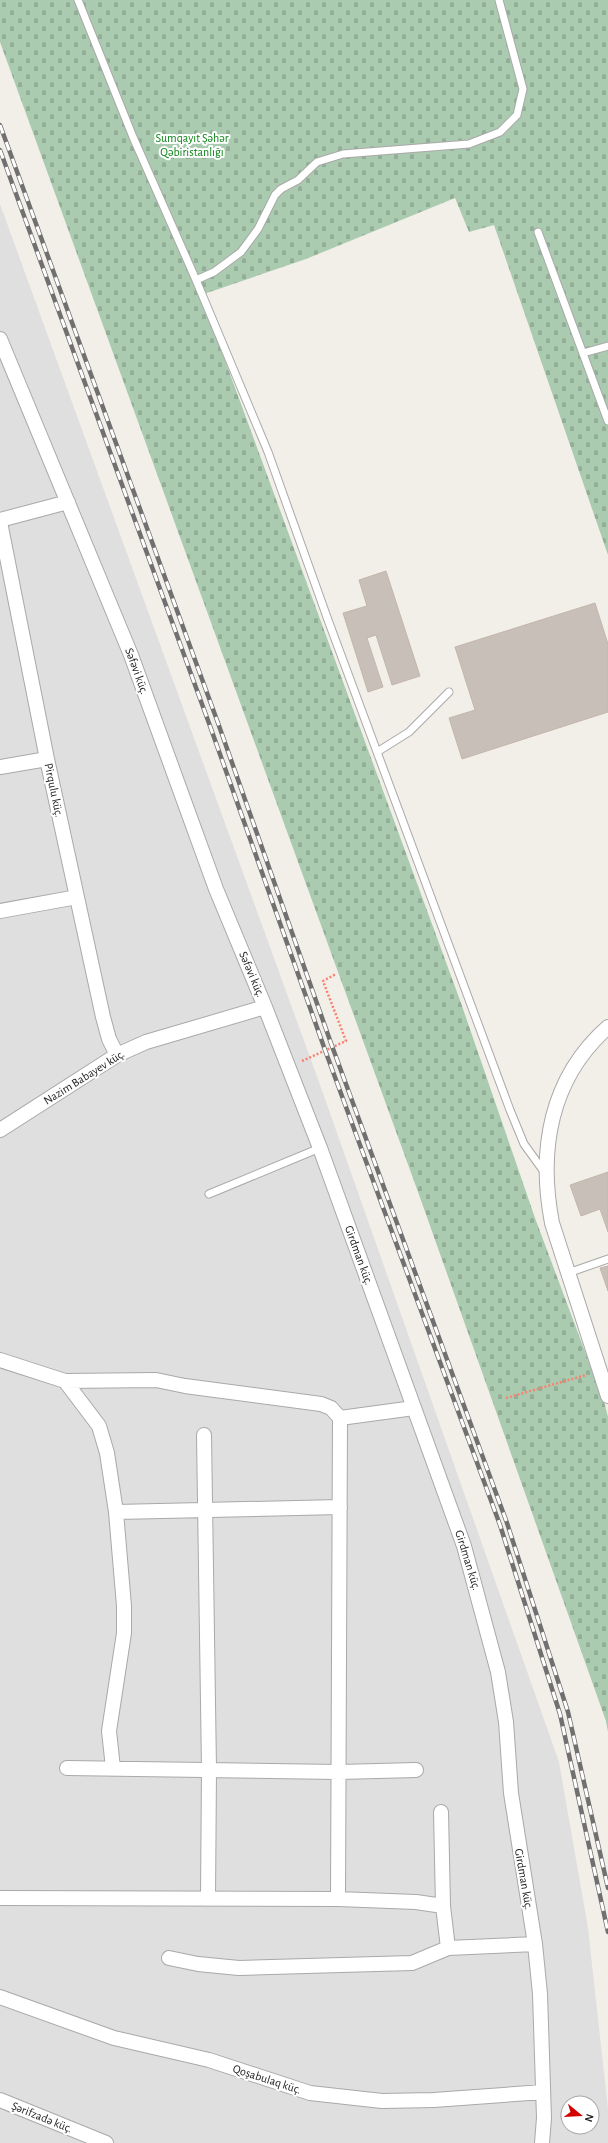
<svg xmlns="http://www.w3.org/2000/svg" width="608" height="2143" font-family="'Alegreya Sans',sans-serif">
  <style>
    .residential { fill: #e0dfdf; fill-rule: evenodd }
    .cemetery { fill: url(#cemetery-stones) }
    .building { fill: #c7bfb8; stroke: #c4b6ab }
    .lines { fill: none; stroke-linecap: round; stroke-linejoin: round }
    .service-casing { stroke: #a9a9a9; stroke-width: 9 }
    .minor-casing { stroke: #a9a9a9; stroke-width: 16 }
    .path { stroke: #fa8072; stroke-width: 2.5; stroke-dasharray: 2 2; stroke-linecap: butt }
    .service { stroke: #fff; stroke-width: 7 }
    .minor { stroke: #fff; stroke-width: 14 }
    .rail-casing { stroke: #707070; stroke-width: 4.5 }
    .rail { stroke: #fff; stroke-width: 3; stroke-dasharray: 9; stroke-linecap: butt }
    .labels { text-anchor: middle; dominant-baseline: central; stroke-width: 4; stroke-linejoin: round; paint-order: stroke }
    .park-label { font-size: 12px; fill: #0c8416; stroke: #fff }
    .street-label { font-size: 12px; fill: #222; stroke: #fff }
  </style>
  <defs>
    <pattern id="cemetery-stones" width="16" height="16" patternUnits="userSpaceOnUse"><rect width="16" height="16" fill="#aacbaf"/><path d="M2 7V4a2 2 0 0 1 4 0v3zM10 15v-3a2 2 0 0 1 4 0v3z" fill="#92ae96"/></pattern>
  </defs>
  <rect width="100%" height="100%" fill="#f2efe9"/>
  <path class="residential" d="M0,204L319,1082L559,1762L588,1928L608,2109V2143H0ZM568,2103H592V2127H568Z"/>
  <path class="cemetery" d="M0,0H608V555L494,225L469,232L455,198L306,259L201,295L461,1003L535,1218L605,1405L608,1417V1732L606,1721L418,1192L0,42Z"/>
  <path class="building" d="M386,571L420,676L392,685L376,635L367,638L383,687L368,692L343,613L367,606L359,580Z
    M595,603L608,644V712L462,759L449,718L475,710L455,647Z
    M608,1172V1232L600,1209L581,1216L570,1185Z
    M608,1266V1291L600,1268Z"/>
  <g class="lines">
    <defs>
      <path id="service" d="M78,0L133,137L196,280L268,452L328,620L510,1110L524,1144L545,1173
        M538,232L608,421
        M196,280L214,272L241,252L258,229L275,195L281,189L298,180L317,162L343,154L469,144L500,132L517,115L523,89L499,0
        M583,353L608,346
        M377,752L409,732L449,692
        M209,1194L320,1148
        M568,1273L608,1259"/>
      <path id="minor" d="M0,339L131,655L216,889L265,1007L320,1148L464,1546L498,1672L506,1722L511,1793L535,1944L540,1994L544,2118L542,2143
        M0,520L68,502
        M0,522L47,759L103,1017L109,1039L117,1055
        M0,767L47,759
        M0,911L77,897
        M608,1027C550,1078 538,1150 552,1223L608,1396
        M0,1130L117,1055L146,1042L265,1007
        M0,1360L65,1381L156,1380L185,1386L321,1404L331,1408L340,1418L338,1899
        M65,1381L99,1426L107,1453L116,1512L124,1606V1633L109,1731L113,1768
        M340,1418L414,1408
        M204,1435L209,1769L208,1899
        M116,1512L340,1507
        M67,1768L339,1772L416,1770
        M441,1812L443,1906
        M0,1898L338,1899L416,1902L443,1906L448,1948L535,1944
        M169,1958L198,1964L239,1968L412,1963L448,1948
        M0,1997L114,2038L209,2060L310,2093L382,2101L434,2100L543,2092
        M0,2100L106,2143"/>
    </defs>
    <use href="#service" class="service-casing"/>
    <use href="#minor" class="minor-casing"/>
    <path class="path" d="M302,1061L346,1041L323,981L336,974
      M506,1398L586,1375"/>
    <use href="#service" class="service"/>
    <use href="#minor" class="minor"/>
    <defs>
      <path id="rail" d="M0,125L218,723L332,1046L507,1523L568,1712L608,1888
        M0,150L210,726L325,1050L500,1525L560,1714L608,1932"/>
    </defs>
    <use href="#rail" class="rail-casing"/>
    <use href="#rail" class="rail"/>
  </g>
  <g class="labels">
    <g class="park-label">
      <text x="192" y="138">Sumqayıt Şəhər<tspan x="192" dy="14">Qəbiristanlığı</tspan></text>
    </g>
    <g class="street-label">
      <text transform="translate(137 671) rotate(70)">Səfəvi küç.</text>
      <text transform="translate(54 790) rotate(78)">Pirqulu küç.</text>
      <text transform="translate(252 974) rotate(67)">Səfəvi küç.</text>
      <text transform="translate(84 1077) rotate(-32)">Nazim Babayev küç.</text>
      <text transform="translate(359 1255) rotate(70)">Girdman küç.</text>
      <text transform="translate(468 1560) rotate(73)">Girdman küç.</text>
      <text transform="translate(524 1879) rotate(80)">Girdman küç.</text>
      <text transform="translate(267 2079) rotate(18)">Qoşabulaq küç.</text>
      <text transform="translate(42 2117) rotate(22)">Şərifzadə küç.</text>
    </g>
  </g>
  <g transform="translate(580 2115) rotate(108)"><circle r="19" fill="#ffffff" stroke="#a7a7a7"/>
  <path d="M0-3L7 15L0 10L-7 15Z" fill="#d40000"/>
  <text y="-6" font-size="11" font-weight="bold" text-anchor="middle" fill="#222222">N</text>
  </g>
</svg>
